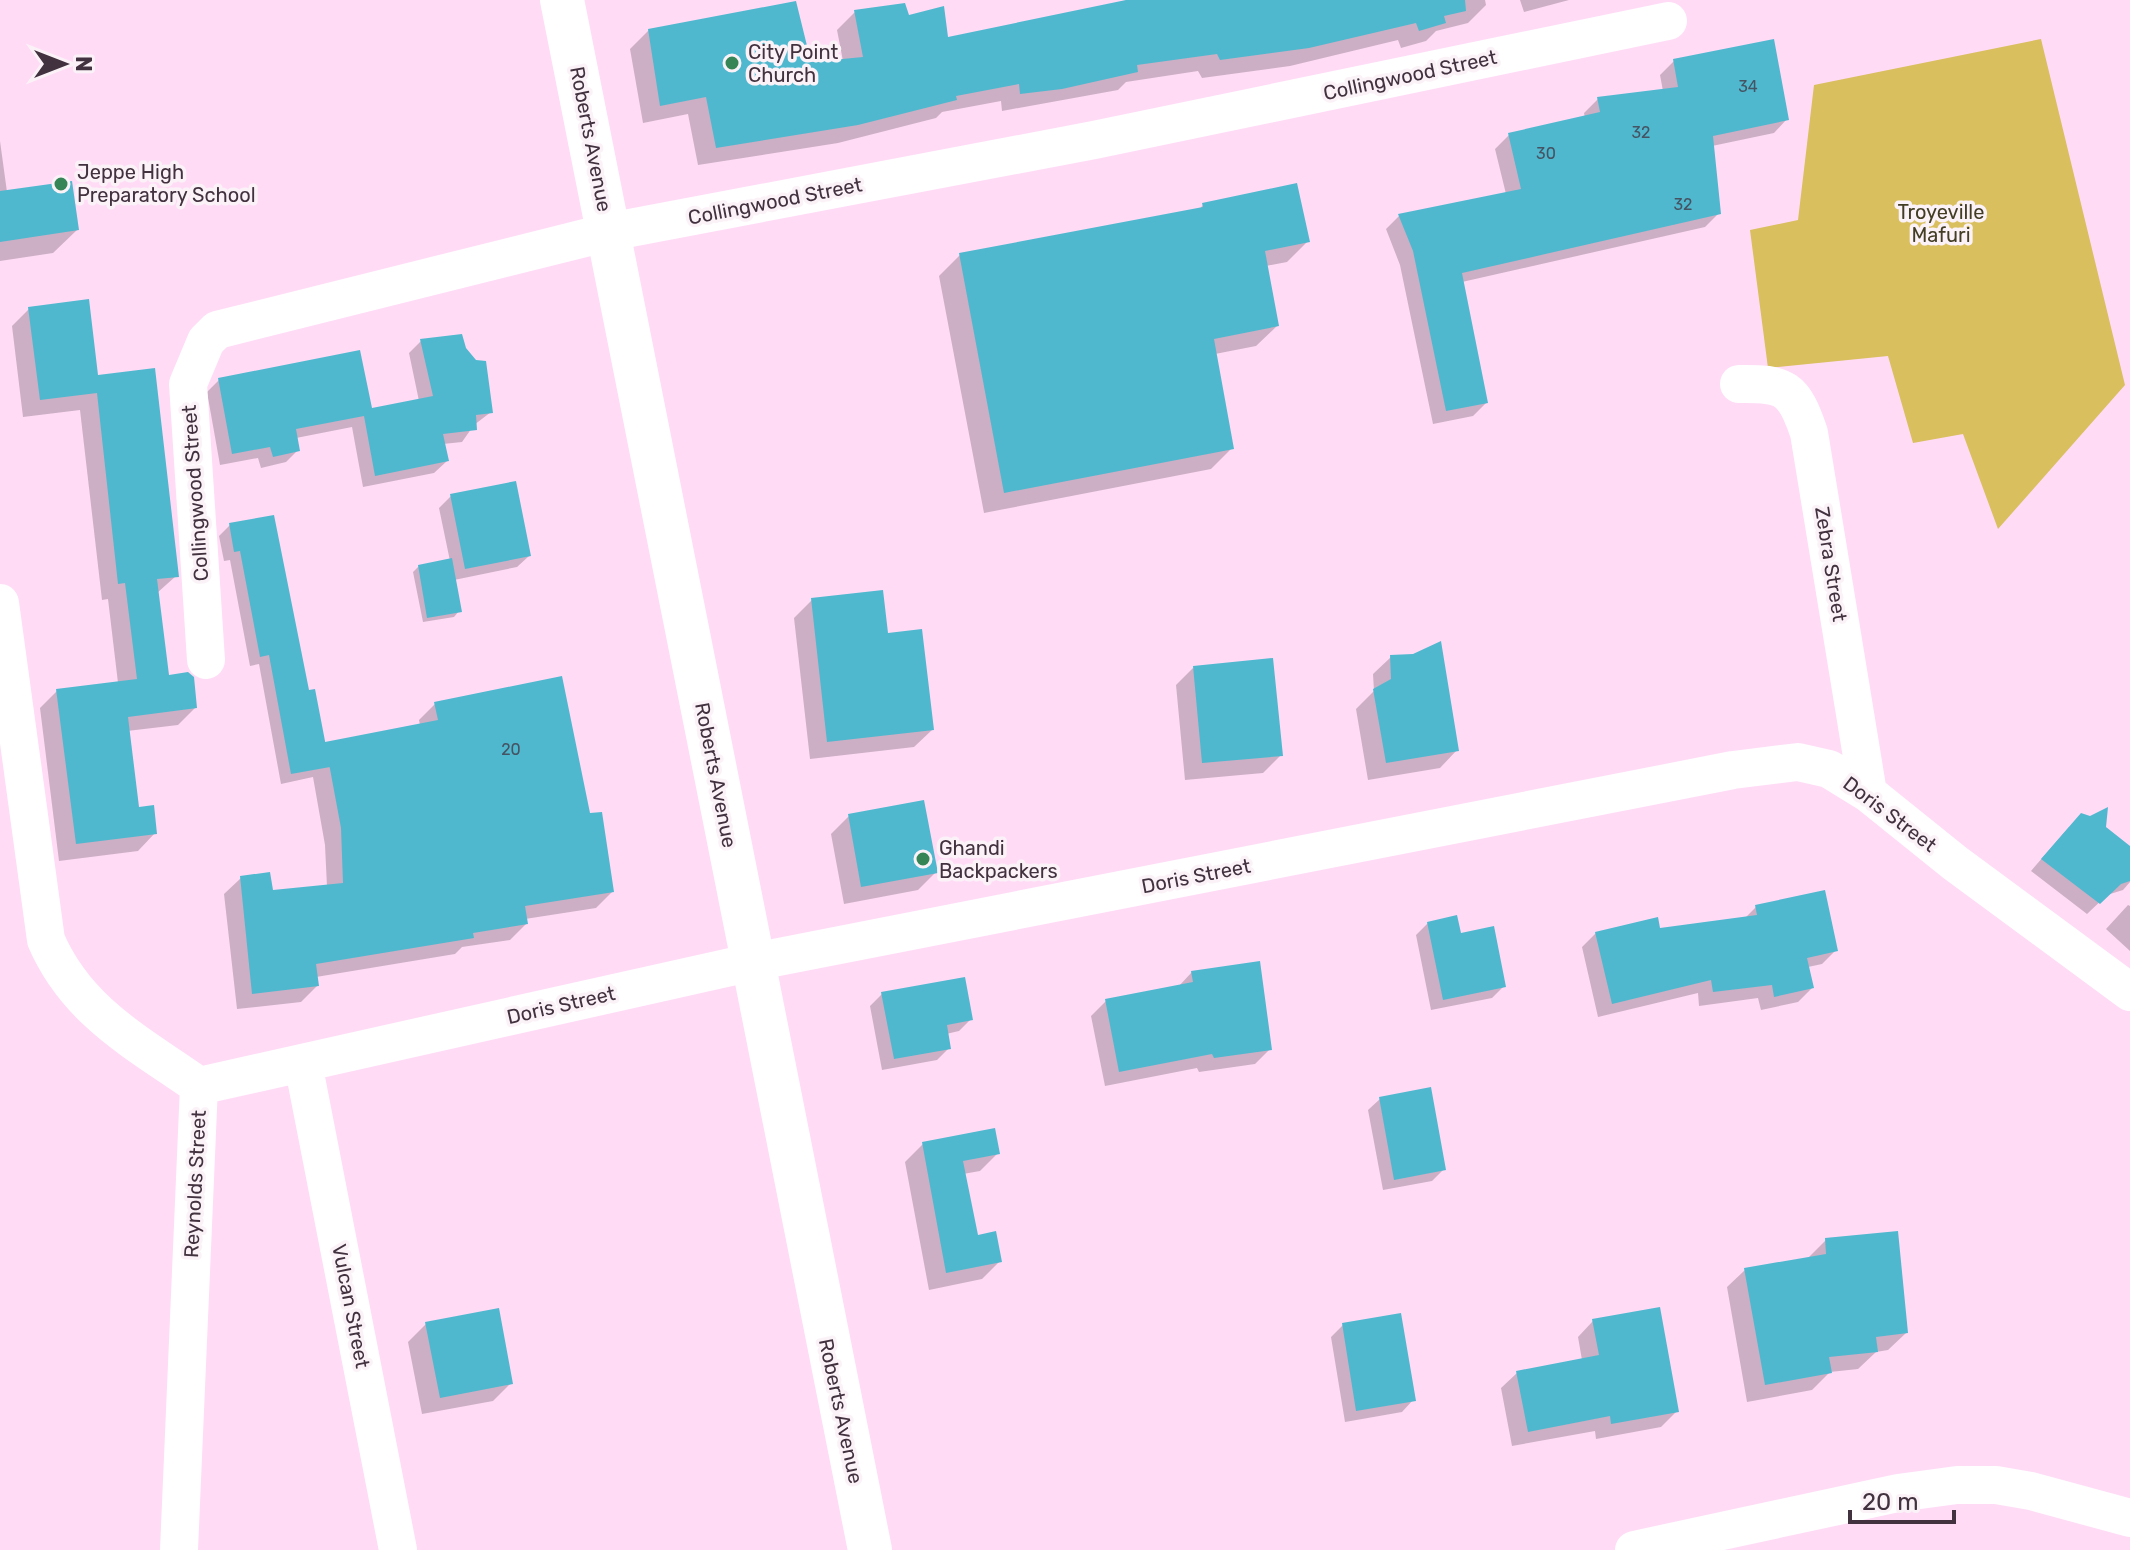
<svg xmlns="http://www.w3.org/2000/svg" width="2130" height="1550" font-family="Rubik,sans-serif">
  <style>
    .green { fill: #d9bf5e }
    .shadow { fill: #0003 }
    .building { fill: #4fb8cf }
    .lines { fill: none; stroke-linecap: round; stroke-linejoin: round }
    .minor { stroke: #fff; stroke-width: 38 }
    .secondary { stroke: #fff; stroke-width: 44 }
    .poi-dot { fill: #358556; stroke: #fbf2f8; stroke-width: 3 }
    .labels { text-anchor: middle; dominant-baseline: central; stroke-width: 7; stroke-linejoin: round; paint-order: stroke }
    .number-label { font-size: 16px; fill: #455362 }
    .poi-label { font-size: 20px; fill: #42313e; stroke: #fbf2f8; text-anchor: start }
    .street-label { font-size: 20px; fill: #42313e; stroke: #fbf2f8 }
    .park-label { font-size: 20px; fill: #433d24; stroke: #fbf2f8 }
  </style>
  <rect width="100%" height="100%" fill="#ffdbf6"/>
  <path class="green" d="M2041,39L2125,385L1998,529L1963,434L1913,443L1888,356L1768,368L1750,230L1798,220L1814,85Z"/>
  <path class="shadow" d="M1131,0H1485L1486,5L1468,23L1436,31L1426,41L1401,48L1398,40L1290,66L1202,78L1198,71L1126,82L1118,90L1002,111L1001,101L942,112L936,118L838,143L698,165L688,114L643,123L630,49L649,30L810,64L843,61L837,30L855,12L908,17L946,39Z
    M1520,0H1569L1524,12Z
    M1674,61L1787,119L1774,133L1712,146L1719,213L1705,227L1462,282L1486,403L1473,416L1433,424L1400,265L1386,229L1399,216L1506,194L1495,149L1509,135L1585,118L1584,113L1598,99L1663,91L1660,75Z
    M0,141L7,192L77,230L53,253L0,261Z
    M1203,205L1308,241L1287,262L1266,266L1277,326L1256,346L1215,354L1232,448L1211,469L984,513L939,276L960,255L1199,210Z
    M29,309L97,377L176,576L157,593L167,677L195,708L178,725L127,731L137,809L155,833L138,851L59,861L40,708L57,691L118,683L108,599L102,600L80,410L23,417L12,326Z
    M421,341L491,412L474,425L462,442L443,444L447,461L434,473L363,487L352,427L296,438L298,450L286,462L261,468L258,458L220,465L207,392L219,380L370,411L419,401L409,353Z
    M451,496L529,556L517,567L454,580L459,611L454,617L423,622L413,572L419,566L450,561L439,508Z
    M230,525L307,692L324,746L420,725L419,720L435,704L589,815L612,892L596,908L525,919L526,924L510,940L462,947L455,954L316,977L317,986L301,1002L237,1009L224,894L241,878L271,893L327,887L325,845L313,777L281,784L259,664L250,666L230,560L224,561L219,536Z
    M812,600L886,635L932,730L914,747L810,759L794,618Z
    M1391,657L1457,750L1440,768L1368,780L1356,709L1374,691L1373,674Z
    M1193,668L1281,755L1263,773L1185,780L1176,685Z
    M849,816L936,872L918,890L844,904L831,834Z
    M2069,827L2104,828L2130,848V882L2123,890L2107,895L2087,914L2031,871Z
    M2128,905L2130,906V951L2106,929Z
    M1756,907L1836,950L1822,964L1808,967L1812,988L1798,1002L1761,1010L1758,998L1699,1006L1698,993L1598,1017L1582,947L1596,933L1659,930L1744,919Z
    M1428,923L1459,935L1504,986L1492,998L1431,1010L1416,935Z
    M1192,972L1270,1049L1255,1064L1199,1072L1197,1068L1105,1086L1091,1016L1106,1001L1178,987Z
    M882,994L971,1019L959,1031L946,1034L949,1048L937,1060L882,1070L870,1006Z
    M1380,1099L1443,1170L1432,1181L1383,1190L1368,1110Z
    M923,1144L998,1153L980,1171L963,1174L976,1238L1000,1261L982,1279L929,1290L905,1162Z
    M1826,1240L1906,1333L1888,1350L1876,1352L1858,1369L1830,1372L1812,1390L1747,1402L1727,1287L1745,1270L1808,1258Z
    M1593,1321L1677,1411L1661,1427L1596,1439L1595,1431L1512,1446L1501,1388L1517,1373L1582,1360L1578,1337Z
    M426,1324L511,1383L493,1401L422,1414L408,1342Z
    M1343,1325L1413,1400L1402,1412L1345,1422L1331,1337Z"/>
  <path class="building" d="M1126,0H1465L1466,11L1444,16L1446,23L1419,31L1416,23L1309,48L1220,60L1217,54L1137,65L1138,72L1062,89L1020,94L1019,84L956,96L957,100L858,125L716,148L706,97L660,106L648,29L796,1L811,62L863,57L854,10L905,3L909,15L944,6L948,37Z
    M1774,39L1789,120L1713,136L1721,214L1462,273L1488,403L1446,411L1413,251L1398,214L1521,189L1508,133L1600,112L1597,97L1678,87L1673,59Z
    M72,181L79,230L0,242V191Z
    M1297,183L1310,242L1265,251L1279,326L1214,339L1234,449L1004,493L959,253L1203,207L1202,203Z
    M89,299L98,375L155,368L179,577L157,579L169,675L188,672L194,677L197,708L128,717L139,807L154,805L157,834L76,844L56,689L137,679L125,583L118,584L97,393L40,400L28,307Z
    M462,334L466,348L476,360L486,361L493,413L476,415L477,430L443,434L449,461L375,476L364,416L296,429L300,451L273,457L270,447L232,454L218,378L360,350L372,408L433,396L420,339Z
    M516,481L531,556L465,569L450,494Z
    M274,515L309,690L315,689L330,767L291,774L269,655L260,657L240,551L234,552L229,523Z
    M452,558L462,612L427,618L418,565Z
    M883,590L888,633L922,629L934,730L827,742L811,598Z
    M1441,641L1459,751L1386,763L1373,689L1391,679L1390,655L1413,654Z
    M1273,658L1283,756L1202,763L1193,666Z
    M562,676L590,813L602,812L614,892L525,906L528,924L473,933L474,938L316,964L319,986L252,994L240,876L270,872L273,890L343,883L341,828L325,742L438,720L434,702Z
    M924,800L938,873L861,887L848,814Z
    M2108,807L2106,827L2130,846V881L2121,884L2100,904L2041,859L2081,813L2090,816Z
    M1825,890L1838,951L1807,958L1814,988L1774,997L1772,985L1713,992L1711,980L1612,1004L1595,932L1658,917L1660,928L1757,915L1755,905Z
    M1457,915L1461,933L1494,926L1506,987L1443,1000L1427,922Z
    M1260,961L1272,1050L1214,1058L1212,1054L1119,1072L1105,999L1193,982L1191,971Z
    M965,977L973,1020L947,1025L951,1049L894,1059L881,992Z
    M1431,1087L1446,1170L1394,1180L1379,1097Z
    M995,1128L1000,1154L963,1161L978,1235L996,1231L1002,1262L946,1273L922,1142Z
    M1898,1231L1908,1333L1876,1337L1878,1352L1829,1357L1832,1373L1765,1385L1744,1268L1826,1254L1825,1238Z
    M1660,1307L1679,1412L1611,1424L1610,1416L1528,1432L1516,1371L1599,1355L1592,1319Z
    M499,1308L513,1384L440,1398L425,1322Z
    M1401,1313L1416,1401L1356,1411L1342,1323Z"/>
  <g class="lines">
    <path class="minor" d="M1739,384C1785,383 1794,388 1809,433L1868,793
      M0,603L46,940C77,1012 138,1043 199,1086L179,1550
      M206,660L188,384L206,341L217,330L609,232L1094,140L1668,21
      M303,1063L398,1550
      M199,1086L753,962L1733,770L1798,762L1829,769L1868,793L1955,863L2130,992
      M1634,1550L1898,1493L1957,1485H1996L2031,1491L2130,1518"/>
    <path class="secondary" d="M562,0L870,1550"/>
  </g>
  <g class="poi-dot">
    <circle cx="732" cy="63" r="8"/>
    <circle cx="61" cy="184" r="8"/>
    <circle cx="923" cy="859" r="8"/>
  </g>
  <g class="labels">
    <g class="number-label">
      <text x="1748" y="86">34</text>
      <text x="1641" y="132">32</text>
      <text x="1546" y="153">30</text>
      <text x="1683" y="204">32</text>
      <text x="511" y="749">20</text>
    </g>
    <g class="poi-label">
      <text x="748" y="52">City Point<tspan x="748" dy="23">Church</tspan></text>
      <text x="77" y="172">Jeppe High<tspan x="77" dy="23">Preparatory School</tspan></text>
      <text x="939" y="848">Ghandi<tspan x="939" dy="23">Backpackers</tspan></text>
    </g>
    <g class="street-label">
      <text transform="translate(1410 75) rotate(-12)">Collingwood Street</text>
      <text transform="translate(591 139) rotate(79)">Roberts Avenue</text>
      <text transform="translate(775 201) rotate(-11)">Collingwood Street</text>
      <text transform="translate(195 493) rotate(-94)">Collingwood Street</text>
      <text transform="translate(1831 564) rotate(81)">Zebra Street</text>
      <text transform="translate(716 775) rotate(79)">Roberts Avenue</text>
      <text transform="translate(1890 814) rotate(37)">Doris Street</text>
      <text transform="translate(1196 876) rotate(-11)">Doris Street</text>
      <text transform="translate(561 1005) rotate(-13)">Doris Street</text>
      <text transform="translate(195 1184) rotate(-87)">Reynolds Street</text>
      <text transform="translate(351 1306) rotate(79)">Vulcan Street</text>
      <text transform="translate(841 1411) rotate(78)">Roberts Avenue</text>
    </g>
    <g class="park-label">
      <text x="1941" y="212">Troyeville<tspan x="1941" dy="23">Mafuri</tspan></text>
    </g>
  </g>
  <g transform="translate(64 64) rotate(90)" stroke="#fbf2f8" stroke-width="6" paint-order="stroke">
  <path d="M0-6L14 30L0 20L-14 30Z" fill="#42313e"/>
  <text y="-12" font-size="22" font-weight="bold" text-anchor="middle" fill="#42313e">N</text>
  </g>
  <path d="M1850 1510v12h104v-12" fill="none" stroke="#42313e" stroke-width="4"/>
  <text x="1862" y="1510" font-size="24" fill="#42313e" stroke="#fbf2f8" stroke-width="6" paint-order="stroke">20 m</text>
</svg>
